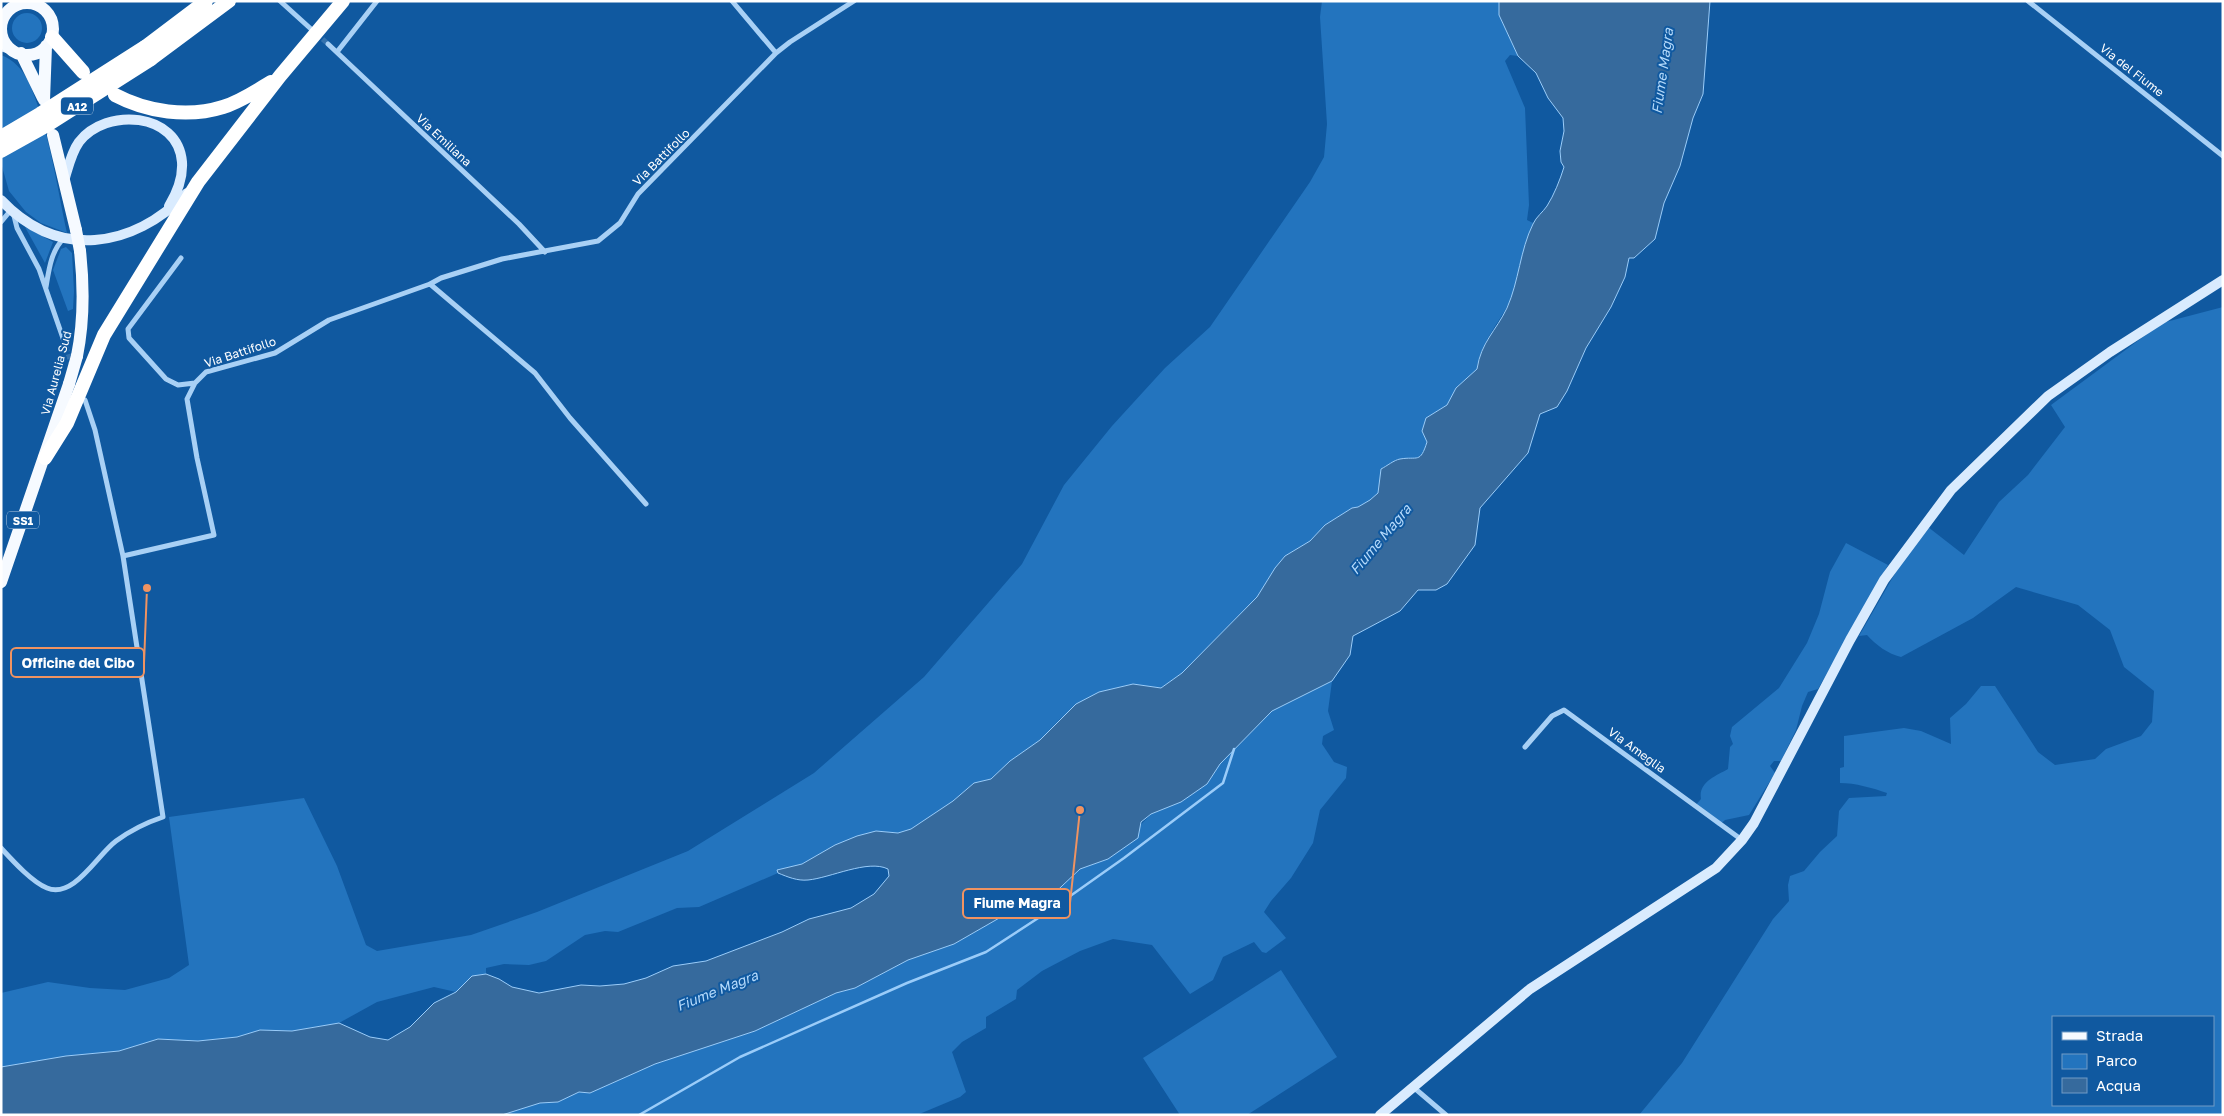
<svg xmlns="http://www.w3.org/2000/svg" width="2224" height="1116" font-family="'Golos Text',sans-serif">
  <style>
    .green { fill: #2374be; fill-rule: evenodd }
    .water { fill: #366a9d; stroke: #9accf9 }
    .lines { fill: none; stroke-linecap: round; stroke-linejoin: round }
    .stream { stroke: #9accf9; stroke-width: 2.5 }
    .minor-tunnel { stroke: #3472ae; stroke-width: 5; stroke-dasharray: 5 2.5; stroke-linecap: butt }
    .minor { stroke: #a8d0f5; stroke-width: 5 }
    .secondary { stroke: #d9ebfe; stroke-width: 10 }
    .primary { stroke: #f6faff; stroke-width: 12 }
    .motorway { stroke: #fff; stroke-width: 14 }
    .primary-bridge { stroke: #f6faff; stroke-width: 12 }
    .motorway-bridge { stroke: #fff; stroke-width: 14 }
    .labels { text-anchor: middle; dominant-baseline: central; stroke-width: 4; stroke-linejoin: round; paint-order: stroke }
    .shield { fill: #1059a0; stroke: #b7cde2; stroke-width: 1 }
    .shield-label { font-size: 11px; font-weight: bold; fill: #fff }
    .street-label { font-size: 12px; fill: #fff; stroke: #1059a0 }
    .water-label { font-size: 14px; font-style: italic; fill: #b5dafb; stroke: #1059a0 }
    .leader { fill: none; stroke: #f09361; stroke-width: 2 }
    .callout-dot { fill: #f09361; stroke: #1059a0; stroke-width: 2 }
    .callout { fill: #1059a0; stroke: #f09361; stroke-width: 2 }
    .callout-label { font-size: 14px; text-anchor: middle; font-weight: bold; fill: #fff }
  </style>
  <rect width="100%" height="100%" fill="#1059a0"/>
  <path class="green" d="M1322,1H1499V15L1518,56L1510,55L1505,61L1525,108L1529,205L1527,220L1533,223C1529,234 1525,245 1522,256C1519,268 1518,282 1513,294C1503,320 1481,339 1477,369L1456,388L1447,405L1426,418L1422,431L1427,442C1420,464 1419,456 1400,459C1394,460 1387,466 1382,469L1378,493L1370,500L1358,507L1352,508L1325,525L1310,541L1285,556L1275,568L1257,597L1182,673L1161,688L1132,684L1099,692L1060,719L1040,740L1010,761L991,779L974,783L953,801L911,829L898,833L876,831L835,845L802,864L778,870V873L699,907L677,908L618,932L605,931L585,935L546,961L529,965L504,964L486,968V974L472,976L456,992L434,987L377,1002L339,1023L292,1031L260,1030L237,1037L198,1041L158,1039L119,1051L66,1056L1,1067V993L48,982L90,988L125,990L169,978L189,965L169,817L304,798L337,866L366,945L377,951L471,935L537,912L688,851L814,773L924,677L1022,564L1064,485L1112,426L1165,368L1210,327L1310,182L1324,157L1327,124L1320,17Z
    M12 28a15 15 0 1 1 30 0a15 15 0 1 1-30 0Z
    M1,55C14,60 22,69 28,81C48,123 57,187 67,233L41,223L26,212L9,191L1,163Z
    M25,227L53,242L45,263Z
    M66,247L72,253L74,291L73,309L68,311L53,270L61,249Z
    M2223,307V1115H1639L1682,1063L1773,919L1789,901L1788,885L1790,876L1804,871L1820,852L1837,836L1839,811L1849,798L1886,796L1887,793C1873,788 1855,783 1840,783V768L1844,767V736L1904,728L1921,731L1951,744L1950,718L1966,704L1981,686H1995L2038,752L2055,765L2095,759L2106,749L2141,736L2152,722L2154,691L2124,667L2110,630L2078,605L2016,587L1973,618L1901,657C1888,654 1876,645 1867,635L1859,636L1897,570L1928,527L1964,555L1999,502L2028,475L2065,427L2051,405L2162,323ZM2053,1017H2213V1105H2053Z
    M1846,543L1888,565L1818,689L1808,692L1802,706L1796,730L1781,761H1774L1770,766L1775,773L1749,815L1725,820L1718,826L1694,807L1701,799C1698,782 1716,776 1728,769L1730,747L1733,744L1730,736L1732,727L1779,688L1807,643L1819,614L1830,572Z
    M1332,681L1328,711L1334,730L1323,736L1322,744L1334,762L1347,767L1346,778L1320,810L1313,843L1291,878L1271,901L1264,912L1286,938L1266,953L1262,952L1254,942L1223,957L1213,980L1190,994L1152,945L1113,939L1080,951L1042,971L1017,990L1016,999L986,1017V1028L962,1042L952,1052L966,1092L960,1097L917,1115H502L540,1103L558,1102L579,1092L590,1093L655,1064L755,1031L836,993L855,988L908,960L954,944L1001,917L1044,903L1080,869L1108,859L1151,814L1181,802L1207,784L1220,764L1272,711Z
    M1281,970L1337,1057L1247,1115H1180L1143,1058Z"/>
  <path class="water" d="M1499,1H1710L1703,94L1693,118L1680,166L1664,203L1655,239L1634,258H1629L1625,277L1611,307L1586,348L1567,391L1557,407L1540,414L1528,453L1480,508L1475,545L1447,584L1436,590H1418L1400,611L1353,636L1350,655L1332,681L1272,711L1220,764L1207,784L1181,802L1151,814L1141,822L1138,838L1108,859L1080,869L1044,903L1001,917L954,944L908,960L855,988L836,993L755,1031L655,1064L590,1093L579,1092L558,1102L540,1103L502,1115H1V1067L66,1056L119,1051L158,1039L198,1041L237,1037L260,1030L292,1031L339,1023L370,1037L388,1040L410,1027L434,1003L456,992L472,976L486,974L499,979L512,987L539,993L581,985L600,986L624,984L646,978L673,966L706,961L782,932L809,919L851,908L874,894L889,876L888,869C868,859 830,878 808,880C797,881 788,877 778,873L777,870L802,864L835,845L857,836L876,831L898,833L911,829L953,801L974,783L991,779L1010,761L1040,740L1076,704L1099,692L1133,684L1161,688L1182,673L1257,597L1275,568L1285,556L1310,541L1325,525L1352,508L1358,507L1370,500L1378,493L1381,469C1387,466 1394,460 1400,459C1418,456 1420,464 1427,442L1422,431L1426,418L1447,405L1456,388L1477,369C1481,342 1496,331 1507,308C1519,281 1520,250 1533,224C1536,217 1543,212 1547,206C1554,195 1560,180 1564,167L1561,162L1560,151L1564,131L1563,118L1548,98L1536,73L1518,56L1499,15Z"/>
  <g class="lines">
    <path class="stream" d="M639,1115L740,1057L907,983L986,952L1049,911L1124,858L1223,783L1234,749"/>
    <path class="minor-tunnel" d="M317,34L328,44
      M66,347L71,363"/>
    <path class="minor" d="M280,1L311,29
      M732,1L776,53
      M2028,1L2223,156
      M328,44L519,224L545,252
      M337,52L377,1
      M13,212L17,228L39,269L66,347
      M1,222L11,210
      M181,258L128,329L129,338L166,379L178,385L195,383
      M430,284L535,373L570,418L646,504
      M46,287C49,269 51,251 64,238
      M123,556L214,535L197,458L187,399L195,383L206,372L275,353L329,320L430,284L441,278L502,259L598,241L620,223L638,194L776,53L790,42L854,1
      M1525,747L1552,716L1564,710L1742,840
      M1,848C13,861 32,882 47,888C74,899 97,855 116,841C131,830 145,823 163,817L123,556L95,430L85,400
      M1412,1086L1446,1115"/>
    <path class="secondary" d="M1,17L6,15
      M1,46L13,50
      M64,181C68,168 71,153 79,142C106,107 178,112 182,162C183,178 177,193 169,206
      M1,200C58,260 132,249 187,193
      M1380,1115L1530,989L1716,868L1742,840L1754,823L1850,640L1884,580L1951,490L2048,396L2110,352L2223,280"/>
    <path class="primary" d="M1 29a26 26 0 1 1 52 0a26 26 0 1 1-52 0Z
      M21,53L43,98
      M44,100L46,46
      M53,135L76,230
      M77,356C84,321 84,287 80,251
      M1,582L69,384"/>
    <path class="motorway" d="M52,37L83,72
      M145,47L206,1
      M151,59L229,1
      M115,95C147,112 188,118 223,107C240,102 256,91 271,82
      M45,458L67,423L104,335L198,182L280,76L343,1"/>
    <path class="primary-bridge" d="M76,230L80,251
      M69,384L77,356"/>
    <path class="motorway-bridge" d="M1,137L40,114L145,47
      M1,151L44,127L151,59"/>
  </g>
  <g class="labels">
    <g class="shield">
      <rect x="61" y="97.5" width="32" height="17" rx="4"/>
      <rect x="7" y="511.5" width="32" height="17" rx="4"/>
    </g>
    <g class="shield-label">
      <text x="77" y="106">A12</text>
      <text x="23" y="520">SS1</text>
    </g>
    <g class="street-label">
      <text transform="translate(2132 70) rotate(38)">Via del Fiume</text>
      <text transform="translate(444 140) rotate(43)">Via Emiliana</text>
      <text transform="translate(661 157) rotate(-45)">Via Battifollo</text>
      <text transform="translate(240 352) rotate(-18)">Via Battifollo</text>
      <text transform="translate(56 373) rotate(-75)">Via Aurelia Sud</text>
      <text transform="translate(1637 750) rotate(36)">Via Ameglia</text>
    </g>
    <g class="water-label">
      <text transform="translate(1662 71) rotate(-82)">Fiume Magra</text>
      <text transform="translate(1380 539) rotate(-50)">Fiume Magra</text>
      <text transform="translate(717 990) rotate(-22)">Fiume Magra</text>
    </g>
  </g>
  <path class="leader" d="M147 588L144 663M1080 810L1070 903"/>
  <g class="callout-dot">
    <circle cx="147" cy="588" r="5"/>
    <circle cx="1080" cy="810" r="5"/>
  </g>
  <g class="callout">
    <rect x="11" y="648" width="133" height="29" rx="5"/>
    <rect x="963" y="889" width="107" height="29" rx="5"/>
  </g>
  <g class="callout-label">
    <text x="78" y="668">Officine del Cibo</text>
    <text x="1017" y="908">Fiume Magra</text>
  </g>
  <rect width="2224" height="1116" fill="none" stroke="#ffffff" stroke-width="5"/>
  <rect x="2052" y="1016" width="162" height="90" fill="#1059a0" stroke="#709bc6"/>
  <rect x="2062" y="1032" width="25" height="8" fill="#f6faff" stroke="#709bc6"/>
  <text x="2096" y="1041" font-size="15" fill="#ffffff">Strada</text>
  <rect x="2062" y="1054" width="25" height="15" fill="#2374be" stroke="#709bc6"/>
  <text x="2096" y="1066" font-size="15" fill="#ffffff">Parco</text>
  <rect x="2062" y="1078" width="25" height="15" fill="#366a9d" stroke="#709bc6"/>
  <text x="2096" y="1091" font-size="15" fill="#ffffff">Acqua</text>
</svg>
